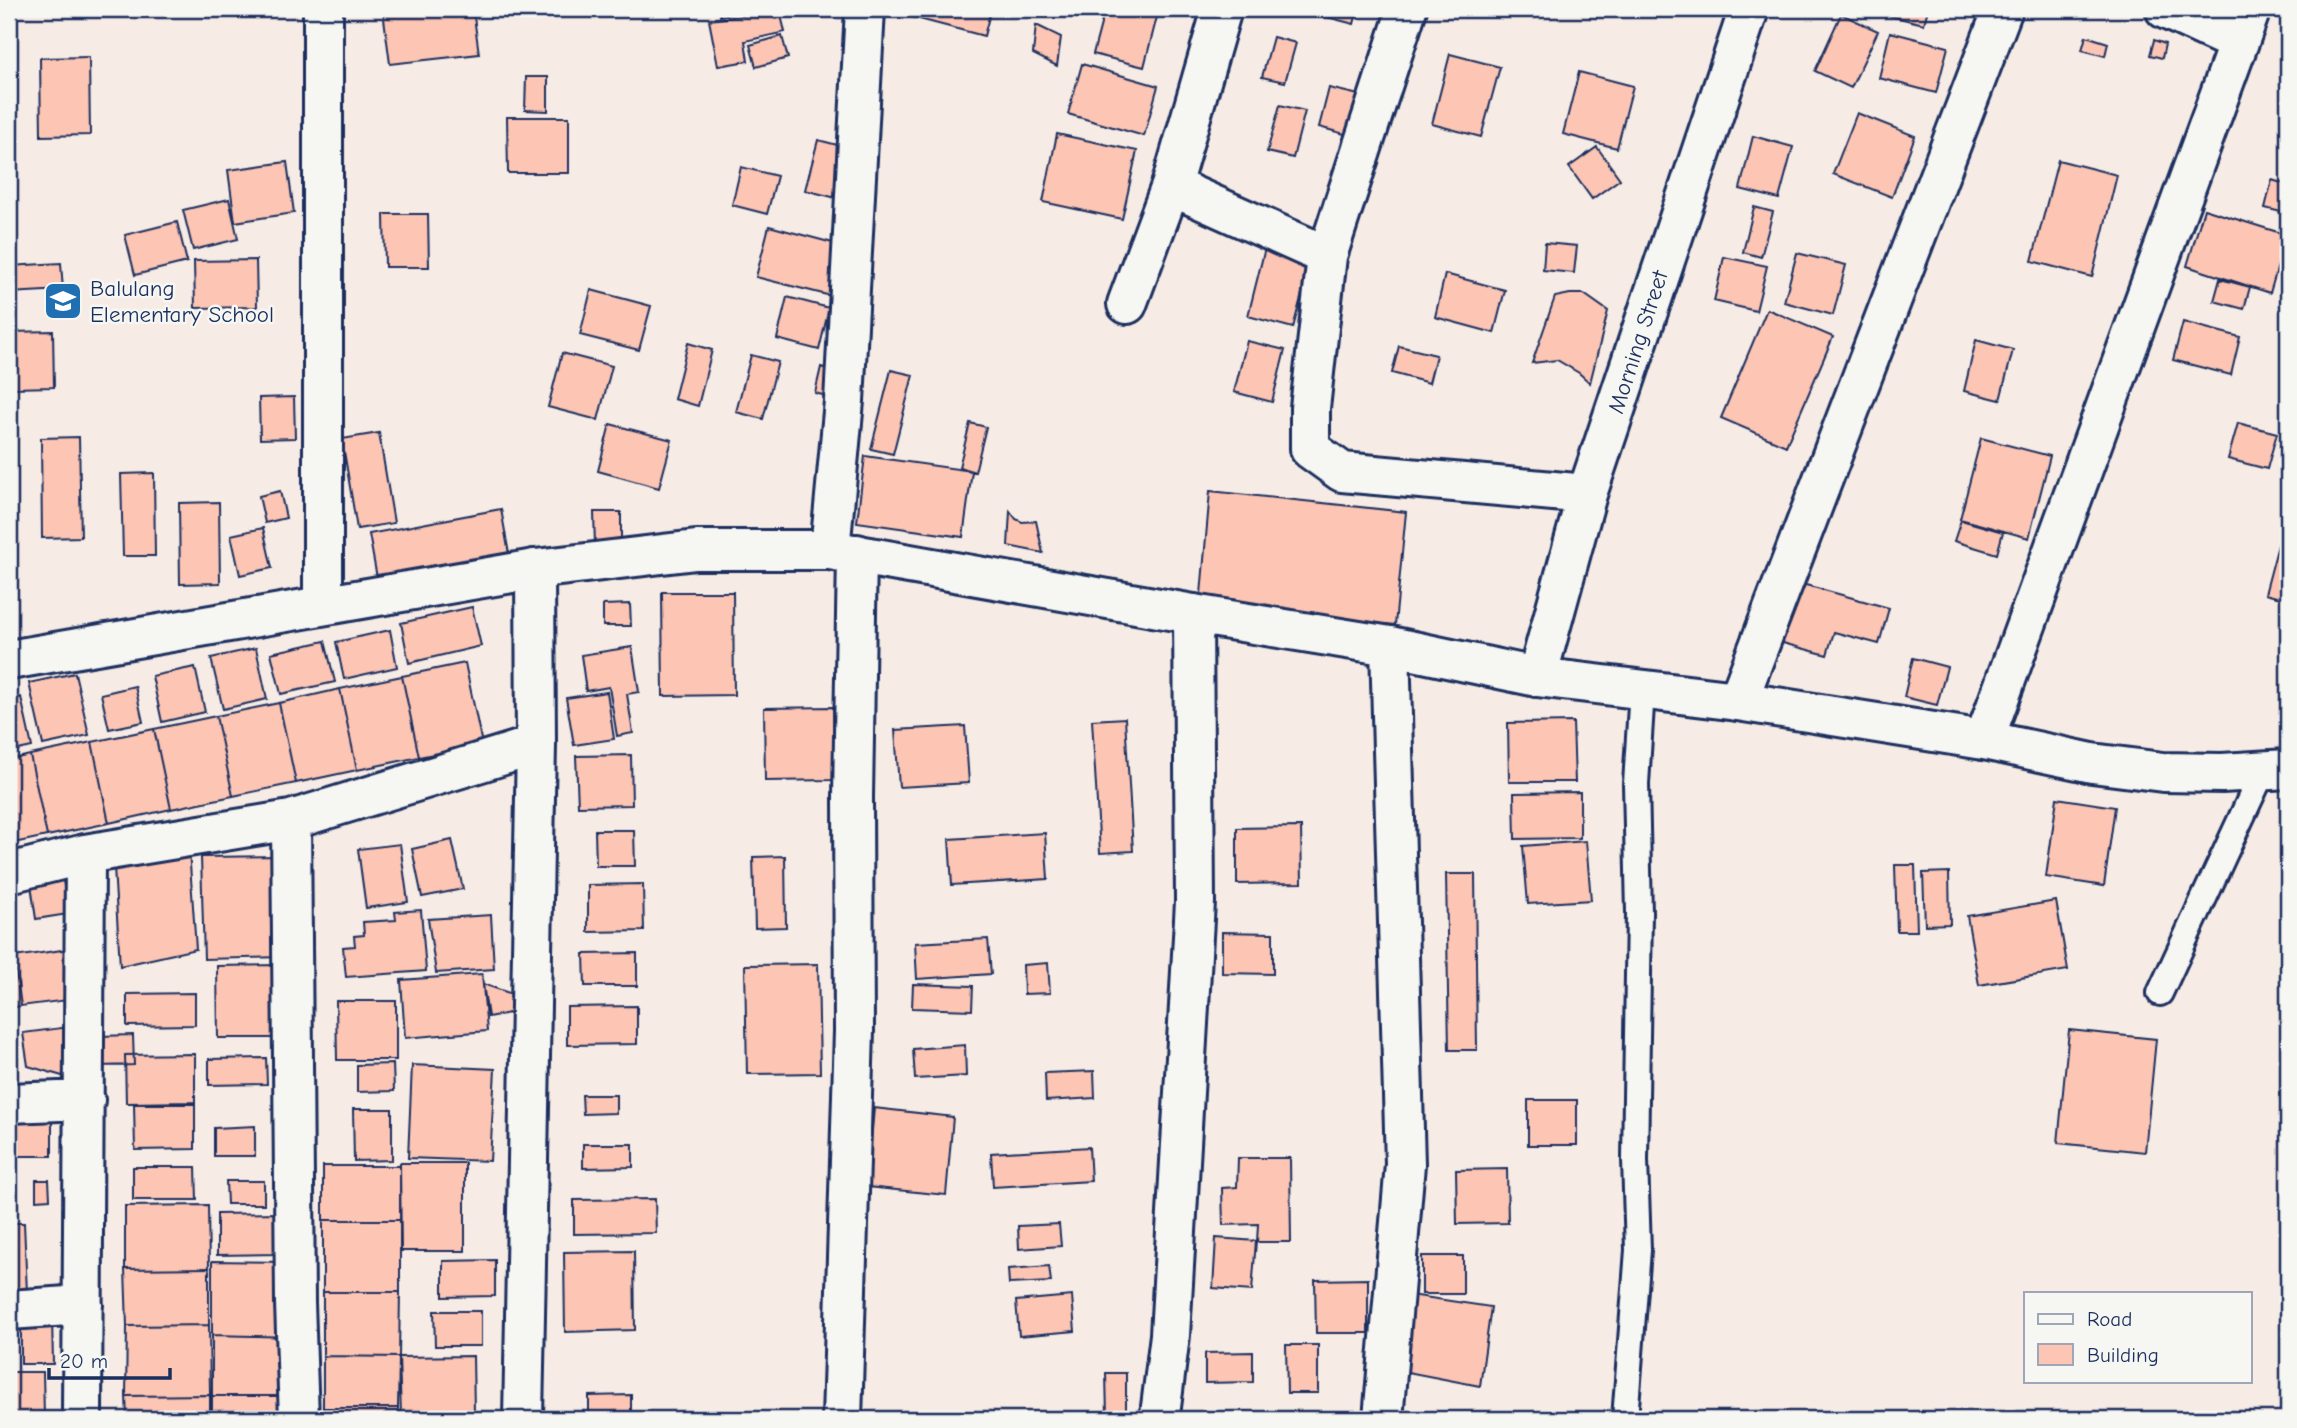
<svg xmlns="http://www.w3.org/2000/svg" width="2297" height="1428" font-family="'Comic Neue',sans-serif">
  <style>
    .building { fill: #fdc5b3; stroke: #1b2f5e; stroke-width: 2 }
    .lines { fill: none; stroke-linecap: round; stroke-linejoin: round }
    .lane-casing { stroke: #1b2f5e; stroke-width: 30 }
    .street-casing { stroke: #1b2f5e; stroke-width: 44 }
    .secondary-casing { stroke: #1b2f5e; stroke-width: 44 }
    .lane { stroke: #f6f6f2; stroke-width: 24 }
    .street { stroke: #f6f6f2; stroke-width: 38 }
    .secondary { stroke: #f6f6f2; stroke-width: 38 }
    .labels { text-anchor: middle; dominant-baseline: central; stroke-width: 5; stroke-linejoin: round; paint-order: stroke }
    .poi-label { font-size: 23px; fill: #1b2f5e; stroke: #f6f6f2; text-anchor: start }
    .street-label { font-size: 23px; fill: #1b2f5e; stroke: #f6f6f2 }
  </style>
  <rect width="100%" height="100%" fill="#f7ece5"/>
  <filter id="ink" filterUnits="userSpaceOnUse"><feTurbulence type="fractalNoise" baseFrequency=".0143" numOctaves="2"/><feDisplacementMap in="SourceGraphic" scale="14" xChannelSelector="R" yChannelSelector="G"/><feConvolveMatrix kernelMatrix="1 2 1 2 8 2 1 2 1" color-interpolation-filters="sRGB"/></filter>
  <g filter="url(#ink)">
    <path class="building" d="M402,9H473L479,54L390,64L383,11Z
      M719,9H763L720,16Z
      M905,9H991L984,36L904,15Z
      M1105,9H1159L1144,67L1093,54Z
      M1296,9H1358L1354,24Z
      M1892,9H1928L1924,24L1890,16Z
      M780,11L785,32L745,41L748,61L718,66L709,20Z
      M1841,14L1878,31L1851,88L1815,71Z
      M1036,25L1061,37L1057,66L1033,54Z
      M1890,32L1948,47L1936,93L1879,78Z
      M782,36L788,58L756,67L750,45Z
      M2086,36L2108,43L2105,56L2082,50Z
      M1273,37L1296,43L1285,82L1262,77Z
      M2154,40L2165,44L2162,58L2150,55Z
      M1450,54L1500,67L1481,137L1432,124Z
      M89,57L90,135L41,136L40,58Z
      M1082,64L1158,86L1144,136L1068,114Z
      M1579,72L1633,86L1617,148L1563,134Z
      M526,77H548V111L525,110Z
      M1329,88L1359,95L1348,135L1319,127Z
      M1280,105L1305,111L1293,158L1267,152Z
      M1857,113L1915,136L1892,197L1833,174Z
      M507,117H569V173H508Z
      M1057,134L1137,151L1122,219L1043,202Z
      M1753,136L1793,147L1779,199L1740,189Z
      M818,140L857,150L844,200L805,190Z
      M1597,147L1620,179L1592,199L1569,167Z
      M2058,160L2117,175L2092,277L2032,261Z
      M287,162L294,213L235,222L228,170Z
      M741,167L777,176L767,214L732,205Z
      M2272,180L2288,185V200L2285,213L2265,208Z
      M229,199L238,239L193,250L183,210Z
      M1754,207L1773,212L1761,257L1743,252Z
      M2204,209L2287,235L2270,293L2187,266Z
      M384,214H428L429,267H385Z
      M177,222L187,262L135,275L125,235Z
      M769,226L844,246L831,296L756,277Z
      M1545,243L1577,246L1574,273L1543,270Z
      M1266,244L1312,256L1293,328L1248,316Z
      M1797,253L1846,265L1833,315L1784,302Z
      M1724,257L1767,266L1756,311L1714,301Z
      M256,260L257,307L195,308L194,261Z
      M61,263L63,290L9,293V266Z
      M1445,274L1505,290L1494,333L1435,317Z
      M2220,279L2250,287L2244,309L2214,301Z
      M591,290L651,306L639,350L580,335Z
      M1570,294H1584L1608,311L1590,383L1579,373L1557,360L1532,363L1555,297Z
      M787,297L829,308L819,350L777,339Z
      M1767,309L1833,337L1786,446L1721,418Z
      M2183,322L2240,337L2231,375L2173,360Z
      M53,331L54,387L12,388L11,332Z
      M1976,340L2013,350L2000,400L1964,391Z
      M1247,341L1285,350L1272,402L1234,392Z
      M688,343L712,350L698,406L674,399Z
      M1399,346L1436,355L1429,383L1392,373Z
      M562,353L612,366L598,420L548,407Z
      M751,355L778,362L763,419L736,412Z
      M821,367L840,372L834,398L815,393Z
      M891,370L913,375L893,454L871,449Z
      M294,397L295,438L260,439L259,398Z
      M970,423L986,427L975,472L959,467Z
      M2238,423L2277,433L2267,469L2228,459Z
      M610,424L672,440L659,488L598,471Z
      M379,433L394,523L357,529L342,439Z
      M79,437L81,537L42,538L41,438Z
      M1981,438L2050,456L2029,538L1960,519Z
      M865,456L972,471L963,537L857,522Z
      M154,473L155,556H123L121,474Z
      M280,491L286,518L265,523L259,496Z
      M1210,491L1406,512L1395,625L1200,606Z
      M219,502L220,583L180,584L179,503Z
      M501,509L509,554L377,578L369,534Z
      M1010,511L1016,519L1022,522L1036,521L1043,553L1008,546Z
      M594,512H621V546H595Z
      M1961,520L2003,532L1997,554L1954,541Z
      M2283,526L2288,528V600L2265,594Z
      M263,528L272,568L240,575L231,535Z
      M1795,582L1889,608L1879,644L1834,632L1827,655L1779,642Z
      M662,592H733L734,695L663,696Z
      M630,604L631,626H603V605Z
      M472,607L481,646L409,663L401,623Z
      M390,630L397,667L344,679L336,642Z
      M325,641L335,682L281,694L271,653Z
      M632,647L639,692L627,694L633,733L617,736L609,687L586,691L581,655Z
      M256,648L267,699L223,709L211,658Z
      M1913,658L1947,667L1937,705L1904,697Z
      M465,663L482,744L419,757L402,676Z
      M195,667L205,712L162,722L152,676Z
      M75,673L89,735L43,745L29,683Z
      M402,676L419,757L357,770L340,689Z
      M135,686L143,722L109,729L101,694Z
      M340,689L357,770L296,783L279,703Z
      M607,692L614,739L574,745L566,698Z
      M21,697L32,747L9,752V700Z
      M279,703L296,783L233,796L216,716Z
      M833,707L834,780L765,781L764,708Z
      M216,716L233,796L171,809L154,729Z
      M1125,718L1133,851L1100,853L1092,720Z
      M1573,722L1575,782H1509L1508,723Z
      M965,726L969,783L899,787L895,730Z
      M154,729L171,809L109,823L92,742Z
      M92,742L109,823L47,836L30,755Z
      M30,755L47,836L9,844V760Z
      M631,755L632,805L578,806L576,756Z
      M1580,792V838L1515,839L1514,793Z
      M2057,798L2115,807L2104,886L2046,877Z
      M1301,827L1302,883L1237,884V828Z
      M595,830H634L635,866H596Z
      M1045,833L1048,879L952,885L949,839Z
      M452,840L463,889L422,897L412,849Z
      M1586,841L1591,900L1528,904L1523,846Z
      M400,844L408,902L366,908L358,849Z
      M189,850L196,949L120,966L114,867Z
      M279,856L282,957L204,959L201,857Z
      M785,856L786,927L755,928L753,857Z
      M1895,865H1915L1917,931H1897Z
      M1949,872L1950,924L1925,925L1923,873Z
      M1446,874H1475L1477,1050H1449Z
      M63,880L68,914L36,919L31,885Z
      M643,884L644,931L588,932V885Z
      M2056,901L2068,970L1979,985L1967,916Z
      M421,910L426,971L346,977L343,947L355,946L354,936L364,935L363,922L396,920L395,912Z
      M491,915L494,969L436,973L428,919Z
      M1222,932L1273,933V974L1222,973Z
      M988,939L991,974L917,979L915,943Z
      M69,949L76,999L21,1006L14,957Z
      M637,953V986H585L584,954Z
      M9,961H14L21,1006L9,1008Z
      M1048,963L1050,993L1024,994L1023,965Z
      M818,964L820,1073L747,1074L745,965Z
      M279,965L280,1038H218L217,966Z
      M482,974L487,1031L405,1038L401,980Z
      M483,984L512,994L515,1012L488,1017Z
      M913,984L973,986L972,1010L912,1008Z
      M195,993V1025L127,1026V994Z
      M336,1001H396V1060H337Z
      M637,1006V1044L567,1045V1007Z
      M69,1027L76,1080L28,1066L23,1033Z
      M2069,1030L2156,1039L2145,1152L2058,1143Z
      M133,1035L134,1065L100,1066L99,1036Z
      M965,1045L966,1076L915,1079L913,1049Z
      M195,1054V1102L126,1103L125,1055Z
      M266,1058L267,1084L209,1085V1059Z
      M393,1064L394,1091L357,1092V1065Z
      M412,1065L495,1069L490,1161L408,1158Z
      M1094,1071L1095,1098L1046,1101L1045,1073Z
      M582,1095H616V1113L583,1114Z
      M1528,1100H1577V1145H1528Z
      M134,1104H195V1149L135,1150Z
      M13,1105H52V1156H13Z
      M874,1108L953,1117L946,1195L867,1187Z
      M353,1109H392V1160L354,1161Z
      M255,1126V1156H214V1128Z
      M583,1144H633V1167L583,1168Z
      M1089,1147L1091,1181L993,1187L991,1153Z
      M1238,1158H1290L1291,1242H1257L1258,1224L1223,1225L1222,1188L1237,1187Z
      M400,1163H465V1251H401Z
      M323,1166H400V1220H323Z
      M133,1167H196L197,1200H133Z
      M1507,1169L1508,1223L1457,1224L1456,1170Z
      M9,1174H14L15,1217H9Z
      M36,1180H49L50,1199L36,1200Z
      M226,1181H264V1204H227Z
      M655,1199L656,1233L574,1234V1200Z
      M208,1205L209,1268L125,1269V1206Z
      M280,1213V1254L217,1255V1214Z
      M323,1220H400V1292H323Z
      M9,1223H24L27,1293H9Z
      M1059,1224L1061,1246L1019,1249L1018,1226Z
      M1216,1238L1256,1241L1252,1291L1213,1288Z
      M634,1251L635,1330L565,1332L564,1252Z
      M1422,1256H1463V1294H1422Z
      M495,1260V1296L443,1297V1261Z
      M212,1261L294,1262L293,1337L212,1335Z
      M1049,1266L1051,1282L1009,1284L1008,1269Z
      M209,1268V1325L127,1326L125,1269Z
      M1368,1279V1333H1316L1315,1280Z
      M323,1292H400L399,1357L323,1356Z
      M1397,1293L1491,1307L1480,1386L1397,1370Z
      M1072,1296L1075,1331L1019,1336L1016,1301Z
      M434,1311H481V1346H435Z
      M52,1315L53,1364H21V1316Z
      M209,1325L210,1395L126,1396L127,1326Z
      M212,1335L293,1337V1396H212Z
      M1286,1345H1318V1393H1287Z
      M1253,1352V1382L1205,1383V1353Z
      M323,1356L399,1357L398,1408H323Z
      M473,1356L474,1412L401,1414L399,1357Z
      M9,1372H43L44,1416H9Z
      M1106,1373H1126V1416H1107Z
      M210,1395V1419H127L126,1396Z
      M631,1395V1419H589V1396Z
      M212,1396H293V1419H212Z
      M323,1408H398V1419H323Z"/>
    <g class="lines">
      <defs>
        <path id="lane" d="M2160,993L2263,771
          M1625,1419L1638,1250L1635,1160L1639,913L1636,784L1642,690"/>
        <path id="street" d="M1407,9L1327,256L1310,408V449L1342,472L1587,494
          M2165,9L2237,42
          M1171,186L1327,256
          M1127,304L1171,186L1222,9
          M830,550L844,401L865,9
          M323,604V9
          M1537,677L1587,494L1749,9
          M1738,701L2003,9
          M1984,740L2251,9
          M291,820L295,1303L299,1419
          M9,873L85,854L291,820L536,745
          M9,1103L85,1100
          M9,1310L83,1305
          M1160,1415L1170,1335L1195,902L1193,614
          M82,1419L85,854
          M523,1419L536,745L535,569
          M842,1419L854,1031L853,797L857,554
          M1383,1419L1405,1164L1390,646"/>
        <path id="secondary" d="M9,660L535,569L696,550H830L1193,614L1390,646L1537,677L1738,701L1984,740L2092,763L2163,772L2222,773L2288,769"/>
      </defs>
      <use href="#lane" class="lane-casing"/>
      <use href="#street" class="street-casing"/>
      <use href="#secondary" class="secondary-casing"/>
      <use href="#lane" class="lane"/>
      <use href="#street" class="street"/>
      <use href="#secondary" class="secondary"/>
    </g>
  </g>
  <defs>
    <symbol id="school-square" viewBox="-11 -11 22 22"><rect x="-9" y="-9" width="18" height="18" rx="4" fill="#1f6fb2" stroke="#f6f6f2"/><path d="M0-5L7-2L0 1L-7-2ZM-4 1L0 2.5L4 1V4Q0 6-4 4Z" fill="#fff"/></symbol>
  </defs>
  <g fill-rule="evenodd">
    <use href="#school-square" x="41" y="279" width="44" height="44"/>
  </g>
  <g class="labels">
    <g class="poi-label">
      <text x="90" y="288">Balulang<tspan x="90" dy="26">Elementary School</tspan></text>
    </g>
    <g class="street-label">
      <text transform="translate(1638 342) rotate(-72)">Morning Street</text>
    </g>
  </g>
  <rect width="2297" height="1428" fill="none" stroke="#f6f6f2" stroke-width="35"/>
  <rect x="18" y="18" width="2262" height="1393" fill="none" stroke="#1b2f5e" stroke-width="2.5" filter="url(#ink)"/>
  <rect x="2024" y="1292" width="228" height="91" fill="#f6f6f2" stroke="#9ea6b7" stroke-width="2"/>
  <rect x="2038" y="1314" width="35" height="10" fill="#f6f6f2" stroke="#9ea6b7" stroke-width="2"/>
  <text x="2087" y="1326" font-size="21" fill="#1b2f5e">Road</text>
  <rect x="2038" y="1344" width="35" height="21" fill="#fdc5b3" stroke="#9ea6b7" stroke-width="2"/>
  <text x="2087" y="1362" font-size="21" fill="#1b2f5e">Building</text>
  <path d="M49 1368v10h121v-10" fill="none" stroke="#1b2f5e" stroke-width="3.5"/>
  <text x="60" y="1368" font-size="21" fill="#1b2f5e" stroke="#f6f6f2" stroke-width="5" paint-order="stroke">20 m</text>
</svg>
